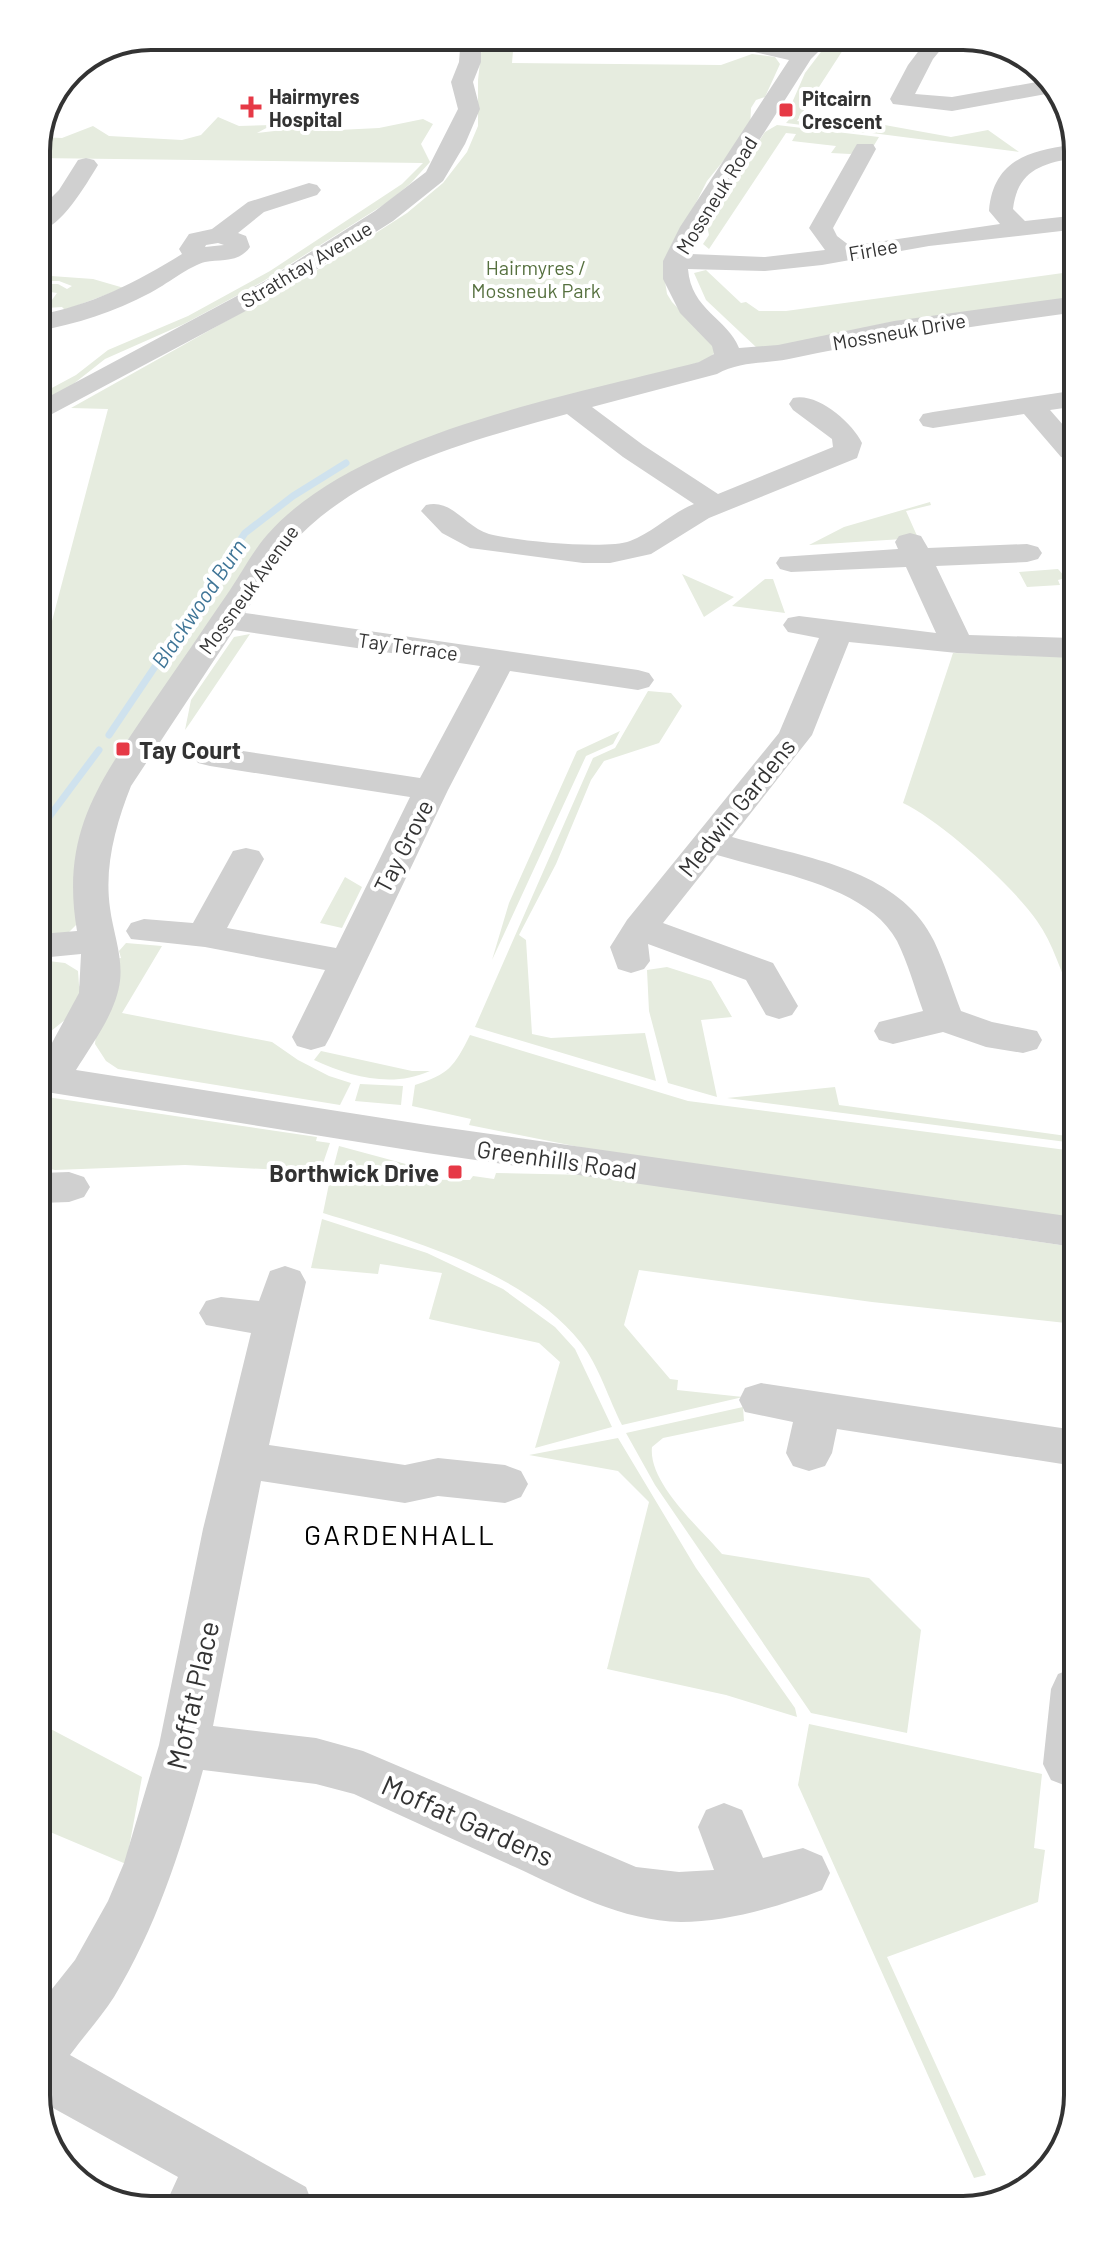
<svg xmlns="http://www.w3.org/2000/svg" width="1114" height="2246" font-family="Barlow,sans-serif">
  <style>
    .green { fill: #e6ecdf }
    .lines { fill: none; stroke-linecap: round; stroke-linejoin: round }
    .stream-far1 { stroke: #cfe2ee; stroke-width: 7 }
    .stream { stroke: #cfe2ee; stroke-width: 9 }
    .minor { fill: #d0d0d0; fill-rule: evenodd }
    .poi-dot { fill: #e63946; stroke: #fff; stroke-width: 3 }
    .labels { text-anchor: middle; dominant-baseline: central; stroke-width: 8; stroke-linejoin: round; paint-order: stroke }
    .far-poi-label { font-size: 20px; font-weight: bold; fill: #333; stroke: #fff; text-anchor: start }
    .far-street-label { font-size: 20px; fill: #333; stroke: #fff }
    .far-park-label { font-size: 20px; fill: #56703f; stroke: #fff }
    .far-water-label { font-size: 22px; font-style: italic; fill: #3f7597; stroke: #fff }
    .poi-label { font-size: 24px; font-weight: bold; fill: #333; stroke: #fff; text-anchor: start }
    .street-label { font-size: 24px; fill: #333; stroke: #fff }
    .quarter-label { font-size: 28px; letter-spacing: 2px; fill: #000; stroke: #fff }
    .near-street-label { font-size: 28px; fill: #333; stroke: #fff }
    .rim { fill: none; stroke: #333; stroke-width: 4 }
  </style>
  <rect width="100%" height="100%" fill="#fff"/>
  <path class="green" d="M483,36H562V40L514,39L512,63L721,65L752,54L775,57L780,64L765,97L756,100L751,108L750,128L707,181L663,268L667,294L672,302L713,344L715,352L709,359L341,478L109,774L79,922L68,933L40,937L38,674L108,409L71,408L326,265L407,213L443,183L467,152L478,126V80Z
    M833,36H852L797,121L869,131L866,133L786,123L794,114L788,112L805,73Z
    M218,117L239,126L272,125L257,133L309,127L318,131L379,128L423,119L433,124L421,144L430,162L411,183L388,202L262,282L184,324L105,359L67,389L37,403V396L76,375L108,350L188,316L270,271L402,184L423,163L36,158L39,137L62,138L93,126L109,136L182,140L201,135Z
    M879,124L951,137L988,130L1019,152L872,133Z
    M777,125L879,137L873,147L850,154L831,153L836,146L792,141L796,134L786,133L709,249L703,244L709,235L706,221L765,132Z
    M706,270L741,303L746,302L759,311H786L1070,272V299L891,322L770,349L757,348L706,300L694,273Z
    M37,275L93,279L124,288L65,310L62,307L46,308L57,293L37,290V284H58L67,289L72,286L59,281H37Z
    M930,502L931,505L906,511L918,538L809,545L844,527Z
    M1058,569L1066,578L1058,580L1060,585L1027,587L1019,572Z
    M682,574L734,597L704,617Z
    M765,579H773L785,613L732,606Z
    M250,634L190,723L185,730L191,700L234,637Z
    M953,653L1072,656L1073,1000C1062,975 1053,943 1037,921C1013,886 941,821 903,803Z
    M648,691L671,693L682,706L659,743L604,761L591,780L556,864L519,935L526,940L532,1034L551,1038L645,1033L656,1081L475,1027L593,758L615,748Z
    M620,731L613,744L586,756L492,960L509,903L577,751Z
    M345,877L362,887L342,928L320,923Z
    M126,943L162,946L122,1013L272,1042L298,1060L329,1076L351,1083L340,1105L118,1069L106,1061L95,1044L96,1033L113,959L121,958L119,951Z
    M40,960L65,963L78,971L79,985L83,993L71,1015L40,1040Z
    M667,967L711,981L732,1017L701,1020L717,1097L668,1083L649,1011L647,970Z
    M470,1035L688,1101L1074,1151V1218L629,1157L469,1125L471,1119L412,1106L415,1085C449,1074 454,1067 470,1035Z
    M321,1051L412,1071H430C392,1088 351,1077 314,1060Z
    M360,1084L403,1086L401,1105L355,1101Z
    M835,1087L839,1105L1074,1137V1143L727,1098Z
    M40,1096L317,1137L316,1141L330,1143L320,1172L185,1165L55,1170L46,1168L41,1161L47,1145L40,1144Z
    M339,1146L428,1170L332,1173Z
    M496,1173L589,1175L1074,1247L1075,1324L872,1302L639,1270L624,1325L670,1379L678,1380L677,1390L743,1397L622,1425C609,1400 599,1366 581,1343C525,1271 407,1239 323,1213L330,1179L470,1180L473,1176L494,1179Z
    M322,1219L427,1253L503,1289L555,1327L575,1349L612,1427L535,1448L560,1362L539,1343L429,1319L442,1273L380,1264L378,1274L311,1268Z
    M743,1407L744,1421L663,1438L652,1447C648,1483 700,1528 722,1554L869,1578L921,1630L907,1733L811,1713L655,1485L626,1433Z
    M618,1438L696,1568L795,1708L797,1717L726,1695L607,1669L649,1502L618,1471L529,1455Z
    M809,1724L1042,1774L1034,1848L1045,1850L1038,1902L887,1957L986,2175L974,2178L798,1785Z
    M43,1725L142,1777L126,1864L43,1829Z"/>
  <g class="lines">
    <path class="stream-far1" d="M109,735L245,533L293,496L346,463
      M40,829L99,750"/>
    <path class="stream" d="M39,830L41,827"/>
    <path class="minor" d="M151,36H351L341,42L190,48L133,44Z
      M461,36H481V62L473,82L480,109L465,144L443,181L393,221L283,291L37,422V403L265,281L375,211L426,172L458,109L451,82L459,62Z
      M745,36H766L764,43L798,48L811,36H834L811,59L704,227L691,254L765,257L825,250L809,228L854,149L857,144H873L876,149L833,228L837,236L850,246L1000,224L989,211C993,161 1028,151 1070,145V159C1038,164 1017,174 1013,209L1025,221L1070,216V230L929,246L822,265L765,271L688,269C691,310 728,319 739,348L778,345L894,321L1070,297V313C976,326 883,339 789,359C764,364 740,361 717,374L592,407L643,445L718,494L833,447L832,439L793,410L789,404L793,398C817,392 852,422 862,443L857,458L709,518L651,554L610,563H583L470,548L442,533L421,511L426,505C452,498 465,527 489,534C515,541 606,550 630,541C652,533 671,513 694,504L623,457L567,414C470,441 359,468 289,547C272,566 259,591 245,613L638,670L649,673L654,680L649,687L638,690L510,671L448,790L330,1037L325,1046L311,1050L297,1046L292,1037L325,970L205,947L131,939L126,931L131,923L144,919L193,923L233,851L246,848L259,851L264,859L227,928L336,948L410,797L210,766L198,763L193,756L198,749L210,746L420,778L480,666L234,630L131,786C116,824 104,866 110,908C113,932 123,957 120,981C116,1013 92,1044 76,1070L427,1125L1074,1217V1247L427,1153L40,1091V1065L79,993L81,954L40,958V934L77,931C60,832 100,781 152,704C179,665 204,628 230,590C242,572 253,551 267,535C356,433 570,396 699,362L714,354L712,346L680,313L663,279V261L680,227L789,60L746,50L742,46Z
      M930,36H952L933,59L915,94L952,97L1048,80L1057,92L952,111L893,104L890,99L908,65Z
      M86,158L94,160L98,165C85,186 62,227 37,232V212L59,190L78,160Z
      M309,183L317,185L321,190L317,195L264,212L238,233L246,236L250,247C239,263 221,259 205,262C191,265 164,286 150,293C114,312 77,324 37,331V315C90,306 137,282 182,254L179,249L189,234L212,229L248,202ZM218,243L224,245L205,247L206,245Z
      M1071,391V407L1050,410L1071,434V459L1061,457L1024,414L933,428L923,426L919,420L923,414L933,412Z
      M910,533L921,536L928,548L1027,544L1038,547L1042,553L1038,559L1027,562L936,566L969,635L1072,638V658L957,653L849,642L812,735L732,837C802,857 899,868 934,941C945,964 952,988 961,1011L992,1022L1037,1031L1042,1040L1037,1049L1023,1053L986,1047L943,1032L893,1044L879,1040L874,1031L879,1022L923,1011C915,989 908,963 897,941C868,886 773,872 717,855L663,923L773,963L798,1006L792,1015L779,1019L766,1015L746,980L648,944L650,961L644,969L631,973L618,969L610,947L627,920L779,733L819,638L788,632L783,625L788,618L799,616L936,633L906,567L791,572L780,569L776,563L780,557L898,549L895,542L899,536Z
      M69,1172L84,1177L90,1187L84,1197L69,1202L41,1203V1173Z
      M285,1266L300,1271L306,1282L269,1445L405,1465L438,1458L505,1465L521,1471L528,1484L521,1497L505,1503L438,1496L405,1503L261,1481L213,1726L316,1738L363,1751L636,1867L679,1872L714,1870L698,1827L706,1810L724,1803L742,1810L763,1858L803,1848L822,1856L830,1873L822,1890C778,1907 727,1922 681,1922C622,1921 567,1891 515,1867C461,1843 408,1819 354,1794L316,1784L203,1770C181,1849 157,1926 114,1997C101,2017 84,2036 70,2055L306,2187L314,2208L231,2209L227,2206L225,2209L163,2210L178,2177L44,2103V1999L75,1960L108,1901L124,1863L159,1745L203,1529L251,1333L206,1325L199,1313L206,1301L221,1297L259,1301L270,1271Z
      M761,1383L1075,1430V1466L837,1429L832,1453L825,1466L809,1471L793,1466L786,1453L793,1422L745,1412L739,1400L745,1388Z
      M1076,1667L1077,1784L1069,1787L1051,1780L1043,1764L1051,1689L1058,1674Z"/>
  </g>
  <g class="poi-dot">
    <path d="M247 95h8v8h8v8h-8v8h-8v-8h-8v-8h8z"/>
    <rect x="778" y="102" width="16" height="16" rx="4"/>
    <rect x="115" y="741" width="16" height="16" rx="4"/>
    <rect x="447" y="1164" width="16" height="16" rx="4"/>
  </g>
  <g class="labels">
    <g class="far-poi-label">
      <text x="269" y="96">Hairmyres<tspan x="269" dy="23">Hospital</tspan></text>
      <text x="802" y="98">Pitcairn<tspan x="802" dy="23">Crescent</tspan></text>
    </g>
    <g class="far-street-label">
      <text transform="translate(716 195) rotate(-58)">Mossneuk Road</text>
      <text transform="translate(873 249) rotate(-10)">Firlee</text>
      <text transform="translate(306 264) rotate(-31)">Strathtay Avenue</text>
      <text transform="translate(899 331) rotate(-10)">Mossneuk Drive</text>
      <text transform="translate(248 589) rotate(-54)">Mossneuk Avenue</text>
      <text transform="translate(408 646) rotate(8)">Tay Terrace</text>
    </g>
    <g class="far-park-label">
      <text x="536" y="267">Hairmyres /<tspan x="536" dy="23">Mossneuk Park</tspan></text>
    </g>
    <g class="far-water-label">
      <text transform="translate(198 603) rotate(-56)">Blackwood Burn</text>
    </g>
    <g class="poi-label">
      <text x="139" y="749">Tay Court</text>
      <text x="439" y="1172" text-anchor="end">Borthwick Drive</text>
    </g>
    <g class="street-label">
      <text transform="translate(736 807) rotate(-51)">Medwin Gardens</text>
      <text transform="translate(403 846) rotate(-63)">Tay Grove</text>
      <text transform="translate(557 1159) rotate(8)">Greenhills Road</text>
    </g>
    <g class="quarter-label">
      <text x="400" y="1534">GARDENHALL</text>
    </g>
    <g class="near-street-label">
      <text transform="translate(192 1695) rotate(-77)">Moffat Place</text>
      <text transform="translate(468 1820) rotate(24)">Moffat Gardens</text>
    </g>
  </g>
  <path d="M0 0H1114V2246H0ZM151 50H963A101 101 0 0 1 1064 151V2095A101 101 0 0 1 963 2196H151A101 101 0 0 1 50 2095V151A101 101 0 0 1 151 50Z" fill="#fff" fill-rule="evenodd"/>
  <path class="rim" d="M151 50H963A101 101 0 0 1 1064 151V2095A101 101 0 0 1 963 2196H151A101 101 0 0 1 50 2095V151A101 101 0 0 1 151 50Z"/>
</svg>
